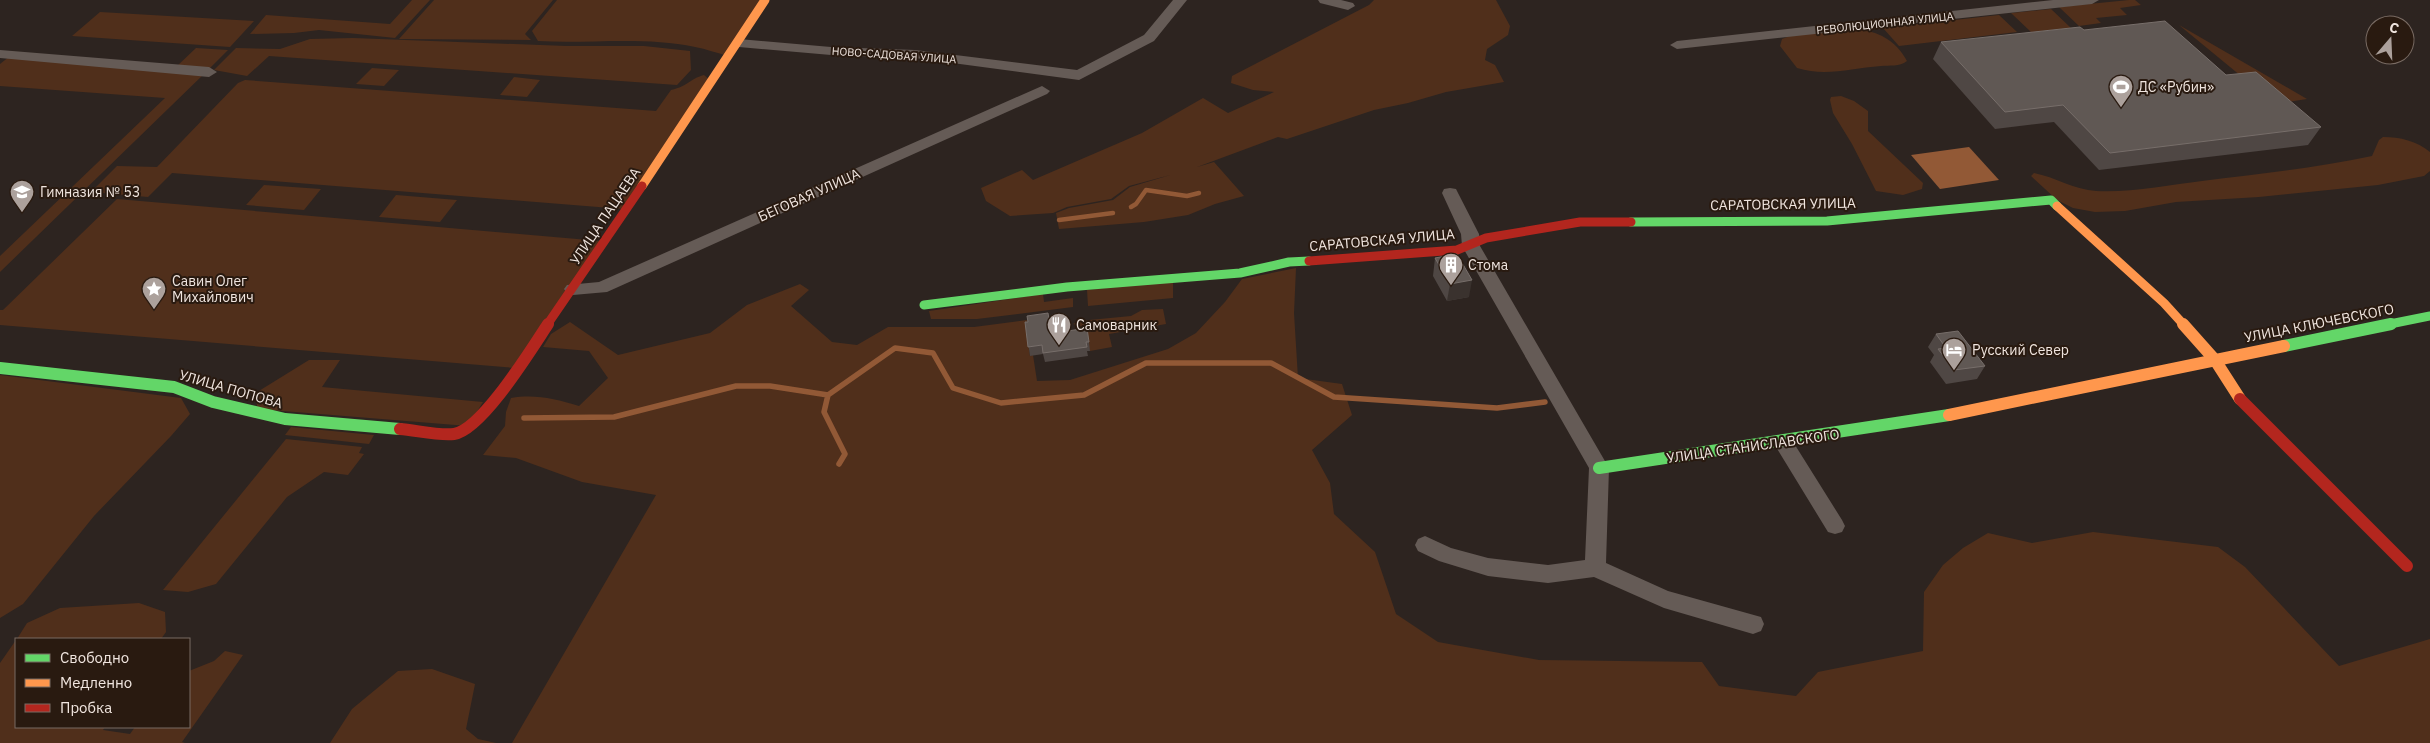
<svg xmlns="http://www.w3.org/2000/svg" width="2430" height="743" font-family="'IBM Plex Sans',sans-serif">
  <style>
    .green { fill: #502f1b }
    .water { fill: #925936 }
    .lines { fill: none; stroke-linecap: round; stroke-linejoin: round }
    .stream-far1 { stroke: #925936; stroke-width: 4.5 }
    .stream { stroke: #925936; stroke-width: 5.5 }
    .street { fill: #655b56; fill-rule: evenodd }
    .fast-far1 { stroke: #63d668; stroke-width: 9 }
    .fast { stroke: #63d668; stroke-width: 12 }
    .slow-far1 { stroke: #ff974d; stroke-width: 9 }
    .slow { stroke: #ff974d; stroke-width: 12 }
    .jam-far1 { stroke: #b3261e; stroke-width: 9 }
    .jam { stroke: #b3261e; stroke-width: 12 }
    .wall { fill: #4f4744 }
    .shaded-wall { fill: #3a322e }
    .building { fill: #605854; stroke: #776e6a }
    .labels { text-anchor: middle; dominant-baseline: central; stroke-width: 4; stroke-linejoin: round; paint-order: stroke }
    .far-street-label { font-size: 11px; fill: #f0e5df; stroke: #291a10 }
    .poi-label { font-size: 14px; fill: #f0e5df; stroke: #291a10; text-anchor: start }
    .street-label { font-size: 14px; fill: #f0e5df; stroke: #291a10 }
  </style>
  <rect width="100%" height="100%" fill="#2d2420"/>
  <path class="green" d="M412,0H430L395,38L319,30L294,33L250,34L266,15L390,24Z
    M434,0H553L525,34L531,40L399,39Z
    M557,0H762L728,56C717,53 706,49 695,47C644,36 589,44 538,41L532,31Z
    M1374,0H1496L1510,26L1508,35L1487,49L1485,60L1495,65L1504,82L1446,92L1408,103L1374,110L1287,139L1278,137L1189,170L1129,186L1111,199L1067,207L1053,213L1010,216L986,201L981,188L1022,170L1033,180L1142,133L1203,98L1228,113L1274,92L1253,90L1231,83L1232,76L1369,5Z
    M2129,0H2135L2141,5L2120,8L2127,15L2096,18L2101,23L2079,26L2059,7Z
    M2051,9L2071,28L2031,32L2011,13Z
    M100,12L254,21L230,47L72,36Z
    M1999,15L2017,32L1899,46L1883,28Z
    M2179,25L2307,99L2275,104Z
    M1855,29C1878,31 1896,40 1907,61C1899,67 1890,65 1881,66C1851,68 1826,77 1797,68L1780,46L1782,39L1790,36Z
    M353,38L566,46H644L690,51L691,70L677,85L269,56L247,76L214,70L236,48L280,49L310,39Z
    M196,48L228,50L208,70L176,67Z
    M10,56L205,73L0,272V256L165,98L0,86V64Z
    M372,68L399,70L384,86L356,84Z
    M704,75L711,81L623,209L172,173L148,197L91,192L117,166L157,167L238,83L245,80L656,111L671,90C689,86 689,79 704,75Z
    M514,77L540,80L527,97L500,95Z
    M1841,96L1854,101L1868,111V131L1923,183L1922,189L1903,195L1876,191L1852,144L1833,113L1830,100L1831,97Z
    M2383,137C2400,137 2417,141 2430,152V171L2424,176L2378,185L2259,197L2176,202L2125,211L2095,212L2073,208L2057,200L2031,176L2034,173C2055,177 2075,190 2096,191C2128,193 2170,185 2202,181C2259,174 2316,168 2372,156L2379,140Z
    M1214,162L1244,196L1215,204L1188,215L1144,222L1059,229L1056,213L1069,208L1113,200L1130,187Z
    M264,185L321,189L304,210L246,205Z
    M396,195L457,200L440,222L379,217Z
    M117,199L600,241L515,368L0,325V310H3Z
    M1296,268L1294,313L1298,378L1342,384L1352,415L1312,450L1330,483L1334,514L1375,552L1396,614L1438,642L1539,660L1702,662L1719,686L1796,696L1818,672L1923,651L1924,592L1943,565L1963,548L1988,533L2032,543L2093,532L2218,547L2245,567L2339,666L2430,639V743H512L656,495L582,482L516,458L483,455L505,426L506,412L511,398C536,394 555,399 579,406L608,378L589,351L543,347L551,334L570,322L618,355L710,333L747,305L800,284L809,290L791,306L832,342L857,345L888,327H974L1027,320L1026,331L1030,356L1033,355L1037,381L1070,380L1168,349L1196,333L1225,302L1242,279Z
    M1173,281V298L1088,306L1087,290Z
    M1043,294L1044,302L1073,298V307L977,319H931L929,311Z
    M1163,309L1166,324L1109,334L1112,347L1090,351L1083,327L1073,324L1079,321L1131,316L1142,310Z
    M309,360H340L322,387L483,402L468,426L258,409L254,394Z
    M0,375L181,398L190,414L171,436L94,516L23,604L0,618Z
    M291,427L374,435L369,444L285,435Z
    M286,439L362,447L359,453L364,454L348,475L324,472L287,497L216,584L188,592L163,590Z
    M139,603L165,612L166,632L161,639H17L27,623L60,608Z
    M16,640V727H105L103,730L130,734L135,727H189V671L214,661L225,651L243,655L182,742L185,743H0V663Z
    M432,669L475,684L466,729L478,739L496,743H330L352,709L398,671Z"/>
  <path class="water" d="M1969,147L1999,180L1940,189L1911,155Z"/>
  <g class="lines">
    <path class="stream-far1" d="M1131,207L1136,204L1146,190L1187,196L1199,193
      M1059,220L1113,213"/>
    <path class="stream" d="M524,418L614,417L736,386H770L828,395
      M839,464L845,454L824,412L828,395L895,348L933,353L953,388L1001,403L1084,395L1146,363H1271L1334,397L1497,408L1545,402"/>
    <path class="street" d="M1173,0H1187L1154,41L1079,80L915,58L831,55L739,47L732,43L739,39L831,47L915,50L1077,70L1144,35Z
      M1318,0H1341L1353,3L1355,6L1348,10L1320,3Z
      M2053,0H2099L2092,4L1677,49L1670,45L1677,41Z
      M0,50L209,67L217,72L209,77L0,58Z
      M1042,86L1050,91L1047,94L607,292L573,295L567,293L564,289L567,285L599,282Z
      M1450,188L1456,189L1458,193L1479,234L1480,246L1609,468L1606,563L1668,591L1761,617L1764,624L1761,631L1753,634L1664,608L1594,577L1548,583L1488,576L1439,561L1418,551L1415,545L1418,539L1425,536L1451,548L1488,558L1548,565L1585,560L1589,468L1462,246L1461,234L1442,193L1444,189Z
      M1783,434L1790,437L1842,520L1845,526L1842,532L1835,534L1828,532L1776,447L1773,442L1776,437Z"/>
    <path class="fast-far1" d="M1631,222L1827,221L2051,200L2057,206
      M924,305L1067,287L1240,273L1289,262L1309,261
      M2385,325L2430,316"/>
    <path class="fast" d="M2284,346L2391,324
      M0,368L174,387L213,402L285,419L400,429
      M1599,468L1949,415"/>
    <path class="slow-far1" d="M642,186L765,0
      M2057,206L2164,303L2184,325"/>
    <path class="slow" d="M2183,324L2215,360L2240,399
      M1949,415L2284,346"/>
    <path class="jam-far1" d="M1309,261L1457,250L1486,238L1580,222H1631
      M547,325L642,186"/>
    <path class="jam" d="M2240,399L2407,566
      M400,429C415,430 439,436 454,434C482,430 532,348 548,324"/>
  </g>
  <path class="wall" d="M2084,30L2321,127L2308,145L2099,170L2054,122L1995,129L1933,59L1941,42Z
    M1435,258L1469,297L1447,301L1433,276Z
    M1025,322L1055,333L1089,342L1090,351H1087L1088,356L1045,362L1043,354L1030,356Z
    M1936,334L1985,366L1977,379L1946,384L1930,362L1934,355L1928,347Z"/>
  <path class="shaded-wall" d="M1472,280L1469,297L1447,301L1450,284Z"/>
  <path class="building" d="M2165,21L2226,75L2256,72L2321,127L2110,153L2063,105L2005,112L1941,42L2080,27L2084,30Z
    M1457,254L1472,280L1450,284L1435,258Z
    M1048,313L1049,319L1053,318L1055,333L1087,328L1089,342H1086L1087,347L1043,353L1042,345L1028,347L1025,322H1028L1027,316Z
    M1958,331L1985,366L1954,370L1938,349L1946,348L1936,334Z"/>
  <defs>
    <symbol id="stadium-pin" viewBox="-11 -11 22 30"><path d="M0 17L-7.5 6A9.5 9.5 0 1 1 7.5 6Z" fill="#aca19c" stroke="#291a10"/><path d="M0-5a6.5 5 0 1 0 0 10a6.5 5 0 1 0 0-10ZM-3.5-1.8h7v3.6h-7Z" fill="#fff"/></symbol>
    <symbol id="school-pin" viewBox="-11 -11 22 30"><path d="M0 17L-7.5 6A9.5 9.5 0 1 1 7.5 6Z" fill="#aca19c" stroke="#291a10"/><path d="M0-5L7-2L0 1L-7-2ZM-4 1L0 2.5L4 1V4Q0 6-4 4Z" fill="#fff"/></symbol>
    <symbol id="building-pin" viewBox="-11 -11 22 30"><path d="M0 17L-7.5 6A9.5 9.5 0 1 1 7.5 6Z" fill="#aca19c" stroke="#291a10"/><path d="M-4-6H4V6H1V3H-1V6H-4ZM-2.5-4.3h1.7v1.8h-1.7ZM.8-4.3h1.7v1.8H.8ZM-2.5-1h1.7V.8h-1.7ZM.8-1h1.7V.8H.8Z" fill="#fff"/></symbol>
    <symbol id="sight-pin" viewBox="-11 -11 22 30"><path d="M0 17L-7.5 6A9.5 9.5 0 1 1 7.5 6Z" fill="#aca19c" stroke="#291a10"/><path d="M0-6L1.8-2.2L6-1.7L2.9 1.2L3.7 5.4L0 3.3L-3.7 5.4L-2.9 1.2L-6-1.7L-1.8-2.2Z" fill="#fff"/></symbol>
    <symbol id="restaurant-pin" viewBox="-11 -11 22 30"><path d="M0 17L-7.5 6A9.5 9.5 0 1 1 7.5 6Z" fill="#aca19c" stroke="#291a10"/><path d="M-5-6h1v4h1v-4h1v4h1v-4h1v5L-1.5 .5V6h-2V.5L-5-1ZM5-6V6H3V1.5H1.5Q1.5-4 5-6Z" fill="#fff"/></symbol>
    <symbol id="hotel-pin" viewBox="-11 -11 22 30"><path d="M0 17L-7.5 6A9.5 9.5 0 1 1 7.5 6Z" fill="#aca19c" stroke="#291a10"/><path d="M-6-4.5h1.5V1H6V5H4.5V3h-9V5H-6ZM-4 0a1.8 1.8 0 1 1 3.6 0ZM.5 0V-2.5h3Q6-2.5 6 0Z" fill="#fff"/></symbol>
  </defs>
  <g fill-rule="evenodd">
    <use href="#stadium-pin" x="2107" y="73" width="28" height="38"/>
    <use href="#school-pin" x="8" y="178" width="28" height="38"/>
    <use href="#building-pin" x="1437" y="251" width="28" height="38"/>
    <use href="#sight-pin" x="140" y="275" width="28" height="38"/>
    <use href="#restaurant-pin" x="1045" y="311" width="28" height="38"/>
    <use href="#hotel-pin" x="1940" y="336" width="28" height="38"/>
  </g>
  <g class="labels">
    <g class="far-street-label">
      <text transform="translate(1885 23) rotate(-6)">РЕВОЛЮЦИОННАЯ УЛИЦА</text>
      <text transform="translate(894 55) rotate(4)">НОВО-САДОВАЯ УЛИЦА</text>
    </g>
    <g class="poi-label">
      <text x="2138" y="87">ДС «Рубин»</text>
      <text x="40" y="192">Гимназия № 53</text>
      <text x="1468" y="265">Стома</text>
      <text x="172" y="281">Савин Олег<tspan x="172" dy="16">Михайлович</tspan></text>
      <text x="1076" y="325">Самоварник</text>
      <text x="1972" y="350">Русский Север</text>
    </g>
    <g class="street-label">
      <text transform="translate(809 195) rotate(-24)">БЕГОВАЯ УЛИЦА</text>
      <text transform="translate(1783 204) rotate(-1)">САРАТОВСКАЯ УЛИЦА</text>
      <text transform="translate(605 216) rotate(-56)">УЛИЦА ПАЦАЕВА</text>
      <text transform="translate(1382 240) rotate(-5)">САРАТОВСКАЯ УЛИЦА</text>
      <text transform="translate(2319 323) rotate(-11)">УЛИЦА КЛЮЧЕВСКОГО</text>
      <text transform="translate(231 389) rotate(16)">УЛИЦА ПОПОВА</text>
      <text transform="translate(1753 446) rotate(-8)">УЛИЦА СТАНИСЛАВСКОГО</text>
    </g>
  </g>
  <rect x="15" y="638" width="175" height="90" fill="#291a10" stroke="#796b63"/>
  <rect x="25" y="654" width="25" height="8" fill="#63d668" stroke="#796b63"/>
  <text x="60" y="663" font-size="15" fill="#f0e5df">Свободно</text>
  <rect x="25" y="679" width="25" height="8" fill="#ff974d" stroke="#796b63"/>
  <text x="60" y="688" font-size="15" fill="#f0e5df">Медленно</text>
  <rect x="25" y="704" width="25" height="8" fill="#b3261e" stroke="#796b63"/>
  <text x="60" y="713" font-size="15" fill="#f0e5df">Пробка</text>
  <g transform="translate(2390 40) rotate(19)"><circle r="24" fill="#291a10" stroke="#796b63"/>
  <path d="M0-4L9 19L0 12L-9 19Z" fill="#aca19c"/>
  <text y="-8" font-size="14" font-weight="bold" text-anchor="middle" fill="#f0e5df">С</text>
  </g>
</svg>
